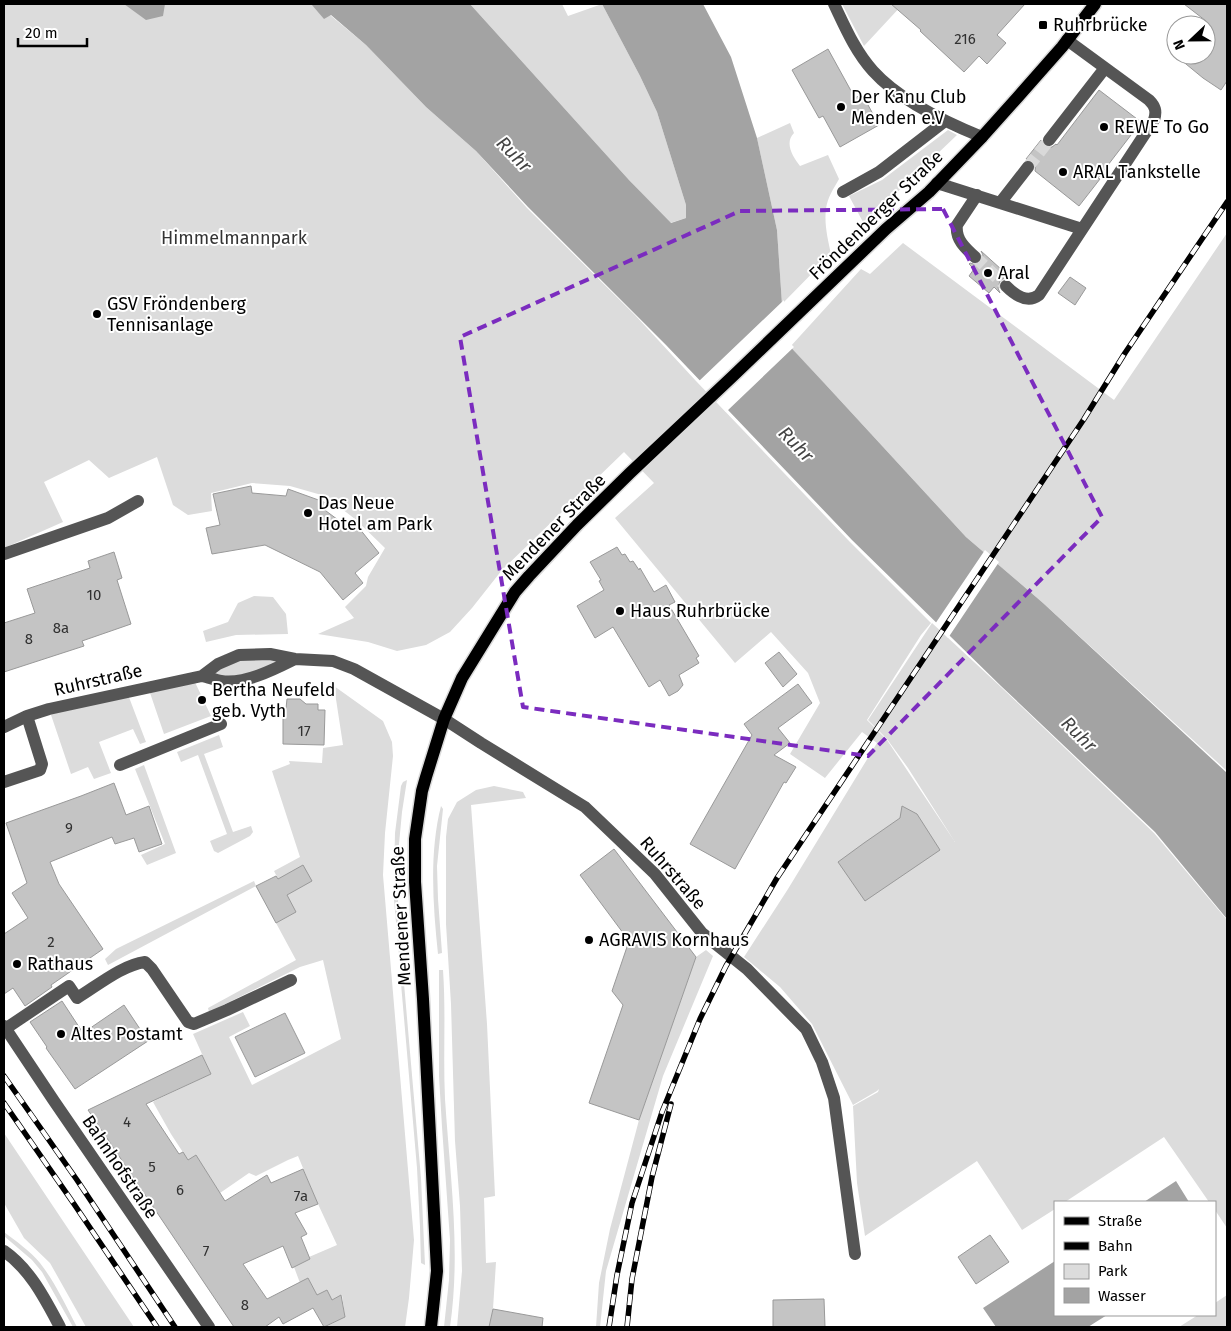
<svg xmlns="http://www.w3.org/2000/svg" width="1231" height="1331" font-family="'Fira Sans',sans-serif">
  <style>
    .green { fill: #dcdcdc }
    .water { fill: #a3a3a3 }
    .pier { fill: #fff }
    .building { fill: #c4c4c4; stroke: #999 }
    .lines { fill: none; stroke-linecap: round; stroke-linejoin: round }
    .minor-tunnel { stroke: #d9d9d9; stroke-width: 12; stroke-dasharray: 12 6; stroke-linecap: butt }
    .major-casing { stroke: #dbdbdb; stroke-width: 15 }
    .minor { stroke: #555; stroke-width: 12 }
    .major { stroke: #000; stroke-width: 12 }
    .rail-casing { stroke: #000; stroke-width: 5.5 }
    .rail { stroke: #fff; stroke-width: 4; stroke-dasharray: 11; stroke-linecap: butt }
    .marked { fill: none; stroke: #7b2cbf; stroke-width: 4; stroke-dasharray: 10 6; stroke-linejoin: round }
    .poi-dot { fill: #000; stroke: #fff; stroke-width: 2 }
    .labels { text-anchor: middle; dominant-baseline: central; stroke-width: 4; stroke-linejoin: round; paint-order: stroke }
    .number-label { font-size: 15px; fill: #313131 }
    .poi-label { font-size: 18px; fill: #000; stroke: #fff; text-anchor: start }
    .street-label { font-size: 18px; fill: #000; stroke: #fff }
    .park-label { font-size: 18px; fill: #333; stroke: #fff }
    .water-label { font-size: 19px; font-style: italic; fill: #444; stroke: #fff }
  </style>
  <rect width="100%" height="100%" fill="#fff"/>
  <path class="green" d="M4,4H311L324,18L330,15L366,45L426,107L476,151L527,208L635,315L696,381L850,542L931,623L921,635L867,720L887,740L955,842L908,768L887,739L868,720L932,623L1001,687L1154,833L1227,920V1228L1215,1210V1202H1209L1164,1137L1065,1202H1055V1209L1022,1230L977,1161L865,1236L857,1183L853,1106L878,1092L879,1089L877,1091L853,1105L812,1024L780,987L744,957L788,889L877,743L862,732L825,778L790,754L820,703L808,673L771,632L735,663L615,518L654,483L624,452L502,570L472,608L450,632L426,645L397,651L368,642L318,634L354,618L345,607L366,586L368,577L385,548L355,519L325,496L290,486L252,483L211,493L212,511L188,515L173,505L157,457L109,478L89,460L44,482L63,522L4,548Z
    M470,4H562L568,16L602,4L640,76L657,112L686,205V218L670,223L629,180Z
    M842,4H903L864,46Z
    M790,123L794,133C784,143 793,157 800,166L828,155L839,179C834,188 827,198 826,209C824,224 828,240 831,254L782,304L777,230L757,138Z
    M948,130L957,135L890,199L863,222L849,196L882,180Z
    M1227,233V771L1043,603L966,537L826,385L790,347L861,269L870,274L903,243L1114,400Z
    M254,596L273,597L286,614L288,634L236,635L206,642L203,631L228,622L238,603Z
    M239,655L295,659L242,680L202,676Z
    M193,678L211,716L164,734L148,687Z
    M334,686L383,721L392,742L393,756L385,833L383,875L414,1240L409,1298L405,1327H325L345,1317L342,1295L331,1300L317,1295L308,1278L300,1283L294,1267L310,1259L309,1257L337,1245L318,1204L298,1156L288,1160L256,1176L249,1173L220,1193L196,1155L188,1160L171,1134L153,1102L156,1100L211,1074L193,1034L243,1012L250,1026L229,1037L252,1085L341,1039L323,960L300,967L209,1012L208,1008L296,960L276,923L295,912L274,871L300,857L272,771L290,764L289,761L322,763L323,748L343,745Z
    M127,692L146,742L140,744L133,729L99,742L111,773L94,779L88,767L71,774L49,709Z
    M219,735L223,747L204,754L233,832L251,826L253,832L250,836L218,853L214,851L210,841L227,834L198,755L181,762L177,752Z
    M144,765L176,853L147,865L141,855L165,844L135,769Z
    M407,780L402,812L398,855V901L402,954L399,955L394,900V878L395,833L401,786L403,782Z
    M494,786L523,792L526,798L471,805L487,1024L495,1196L484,1198L486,1263L496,1262L493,1309L489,1327H457L462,1271L460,1206L455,1141L451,1004L446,924V837L448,819L457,802L476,790Z
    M441,806L443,809L437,866L438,899L442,953L438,954C433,906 429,853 441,806Z
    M254,881L256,886L108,965L105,959L116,949Z
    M706,950L713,956L663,1076L606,1271L600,1327H596L599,1283L610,1229L639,1120L696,957Z
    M439,970H443C446,1013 443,1056 445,1099C450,1176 461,1251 450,1327H444L449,1280L450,1240L442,1127L439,1076Z
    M400,972H403L421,1178L425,1265L421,1263L420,1227L417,1168Z
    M4,1133L134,1327H86L50,1263L24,1238L4,1203Z
    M4,1232C16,1241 30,1251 40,1263C55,1282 66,1306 77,1327H73L42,1272L32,1260L4,1236Z
    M1227,1295V1327H1179L1198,1315H1215V1303Z"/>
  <path class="water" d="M124,4H165L163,16L146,20Z
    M311,4H470L629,180L671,223L686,218V205L657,112L640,76L602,4H703L731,57L757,138L777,230L782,304L783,339L826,385L966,537L1043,603L1227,773V919L1155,832L1001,686L852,540L666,345L528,207L476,151L426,107L366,45L331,15L324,19Z
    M1176,1181L1189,1202H1144Z
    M1055,1261V1315H1107L1088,1327H996L983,1308Z"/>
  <path class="pier" d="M784,300L785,338L794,347L726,412L698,382Z
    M985,550L999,562L948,638L935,624Z"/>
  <path class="building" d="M891,4H1025L997,35L1006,43L987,64L979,56L964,72L920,31L921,30Z
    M1184,4H1227V81L1221,90L1203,78L1175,55H1206V21Z
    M828,49L855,98L862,94L879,125L840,147L823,116L819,118L792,70Z
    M1099,90L1141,122L1098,178L1100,179L1079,206L1035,171L1036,164L1033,161L1030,159H1026L1041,140L1044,146L1047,148L1052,147L1056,144L1057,145Z
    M981,251L1012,279L1004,278L1000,281L998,288L1000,293L994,287L989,293L969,276L974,269L969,264L970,263L977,265L981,262L983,255Z
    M1070,277L1086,288L1075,305L1058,293Z
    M251,486L252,493L286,496L288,489L324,502L322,508L349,528L355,523L379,553L355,573L363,583L343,600L320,572L265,545L212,554L206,528L220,525L213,494Z
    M617,547L622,555L625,554L630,562L633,561L639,570L640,568L654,592L666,585L675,602L669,605L699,656L696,658L699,663L679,675L683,685L678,691L669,696L660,680L649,687L613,627L595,638L577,606L604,590L599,581L601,580L590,562Z
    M114,552L122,578L117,580L131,624L82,641L84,646L4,672V623L35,613L27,589L90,568L88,561Z
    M779,652L797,674L783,687L765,663Z
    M798,684L812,703L778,728L790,743L774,755L796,767L786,783L784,782L735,869L690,844L752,735L744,724Z
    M287,699H300L306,704H318V710H325L324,745L283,744V718H285Z
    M114,783L126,815L149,806L162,844L139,852L134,838L115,844L112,837L50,862L59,884L103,949L51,985L52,987L25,1006L13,988L4,994V934L28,918L12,893L27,883L6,823L81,796Z
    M902,806L917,814L940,850L865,901L838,862L864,843L900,818Z
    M614,849L696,957L639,1120L589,1103L623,1005L612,991L629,941L580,875Z
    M303,865L312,881L287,895L296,912L276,923L256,886L276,876L278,879Z
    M62,1001L83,1033L124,1005L148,1041L75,1089L46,1048L47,1047L30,1022Z
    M285,1013L305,1053L255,1077L235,1037Z
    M202,1055L211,1074L146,1104L179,1154L183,1152L188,1160L196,1155L225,1201L267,1175L271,1183L303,1169L318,1204L295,1213L307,1234L301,1237L310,1259L292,1268L283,1246L243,1264L267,1299L308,1278L317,1295L327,1290L332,1300L341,1295L345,1317L324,1327L313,1308L283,1324L279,1317L265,1327H234L88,1110Z
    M990,1235L1009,1262L976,1284L958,1257Z
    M824,1299L825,1327H773V1300Z
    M493,1309L543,1318L542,1327H489Z"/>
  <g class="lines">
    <path class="minor-tunnel" d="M1028,167L1049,140
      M975,257L1006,286"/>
    <defs>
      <path id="major" d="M431,1327L437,1271L423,999L415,882V839L422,791L426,777L444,719L462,678L515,592L529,576L577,525L630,473L733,376L886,229L929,192L982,137L1017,98L1062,47L1095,4"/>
    </defs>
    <use href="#major" class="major-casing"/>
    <path class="minor" d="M834,4C845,27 855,51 873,71C899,100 945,122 982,137
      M1049,140L1105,68
      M937,183L1082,229
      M843,192L879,172L945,121
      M1000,203L1028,167
      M975,257C965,248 955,239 957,225L977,195
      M1006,286C1015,295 1027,304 1039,295L1154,120C1157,111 1155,106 1149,100L1067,40
      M4,554L108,518L138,501
      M202,676C208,677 215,680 221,681C244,685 275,669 295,659
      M4,727L27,716L49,709L202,676L218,664L239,655L270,654L295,659L333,661L354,669L444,719L481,743L585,807L655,874L702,933L747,969L806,1029L822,1062L834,1098L855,1254
      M120,765L221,724
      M4,782L40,770L42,764L27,716
      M4,1026L54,1101L209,1327
      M5,1029L69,986L77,998C97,986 122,965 145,962L152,969L188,1022L194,1024L227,1010L291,980
      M4,1251C30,1269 45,1299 60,1327"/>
    <use href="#major" class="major"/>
    <defs>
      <path id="rail" d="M4,1076L77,1180L175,1327
        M4,1103L74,1204L157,1327
        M609,1327L617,1275L632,1203L662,1112L700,1019L726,966L777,878L1084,419L1125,353L1227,202
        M627,1327L632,1279L652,1177L671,1104"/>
    </defs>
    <use href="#rail" class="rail-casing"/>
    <use href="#rail" class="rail"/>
  </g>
  <path class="marked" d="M943,209L1102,517L868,756L523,707L460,337L740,211Z"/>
  <g class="poi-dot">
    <rect x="1038" y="20" width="10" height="10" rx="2.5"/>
    <circle cx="841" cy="107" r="5"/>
    <circle cx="1104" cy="127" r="5"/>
    <circle cx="1063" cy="172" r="5"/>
    <circle cx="988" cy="273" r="5"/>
    <circle cx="97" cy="314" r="5"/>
    <circle cx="308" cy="513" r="5"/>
    <circle cx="620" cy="611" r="5"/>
    <circle cx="202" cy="700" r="5"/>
    <circle cx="589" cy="940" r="5"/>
    <circle cx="17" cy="964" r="5"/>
    <circle cx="61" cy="1034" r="5"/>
  </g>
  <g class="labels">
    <g class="number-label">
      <text x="965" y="39">216</text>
      <text x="94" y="595">10</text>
      <text x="61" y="628">8a</text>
      <text x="29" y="639">8</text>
      <text x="304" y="731">17</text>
      <text x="69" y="828">9</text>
      <text x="51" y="942">2</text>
      <text x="127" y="1122">4</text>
      <text x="152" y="1167">5</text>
      <text x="180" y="1190">6</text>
      <text x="301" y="1196">7a</text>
      <text x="206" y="1251">7</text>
      <text x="245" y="1305">8</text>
    </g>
    <g class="poi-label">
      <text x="1053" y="25">Ruhrbrücke</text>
      <text x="851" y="97">Der Kanu Club<tspan x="851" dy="21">Menden e.V</tspan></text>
      <text x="1114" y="127">REWE To Go</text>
      <text x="1073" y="172">ARAL Tankstelle</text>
      <text x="998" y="273">Aral</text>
      <text x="107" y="304">GSV Fröndenberg<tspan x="107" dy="21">Tennisanlage</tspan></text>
      <text x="318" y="503">Das Neue<tspan x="318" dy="21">Hotel am Park</tspan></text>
      <text x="630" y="611">Haus Ruhrbrücke</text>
      <text x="212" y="690">Bertha Neufeld<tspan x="212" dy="21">geb. Vyth</tspan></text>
      <text x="599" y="940">AGRAVIS Kornhaus</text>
      <text x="27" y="964">Rathaus</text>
      <text x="71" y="1034">Altes Postamt</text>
    </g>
    <g class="street-label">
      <text transform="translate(876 215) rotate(-44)">Fröndenberger Straße</text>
      <text transform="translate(554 527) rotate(-46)">Mendener Straße</text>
      <text transform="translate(98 680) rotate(-13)">Ruhrstraße</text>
      <text transform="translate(673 873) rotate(49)">Ruhrstraße</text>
      <text transform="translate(401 916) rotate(-93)">Mendener Straße</text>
      <text transform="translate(120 1167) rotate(56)">Bahnhofstraße</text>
    </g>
    <g class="park-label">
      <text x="234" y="238">Himmelmannpark</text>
    </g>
    <g class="water-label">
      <text transform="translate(514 154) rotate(46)">Ruhr</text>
      <text transform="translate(796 444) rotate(46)">Ruhr</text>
      <text transform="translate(1079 734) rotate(45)">Ruhr</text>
    </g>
  </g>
  <rect width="1231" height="1331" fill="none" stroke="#000000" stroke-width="10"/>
  <rect x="1054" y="1201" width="162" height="115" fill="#ffffff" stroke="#999999"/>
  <rect x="1064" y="1217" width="25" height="8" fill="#000000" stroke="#999999"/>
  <text x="1098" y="1226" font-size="15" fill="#000000">Straße</text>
  <rect x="1064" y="1242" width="25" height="8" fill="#000000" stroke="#999999"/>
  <text x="1098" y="1251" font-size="15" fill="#000000">Bahn</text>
  <rect x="1064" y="1264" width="25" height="15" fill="#dcdcdc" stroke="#999999"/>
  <text x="1098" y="1276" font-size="15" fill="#000000">Park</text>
  <rect x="1064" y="1288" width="25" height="15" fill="#a3a3a3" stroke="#999999"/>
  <text x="1098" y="1301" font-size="15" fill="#000000">Wasser</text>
  <g transform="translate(1191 40) rotate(248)"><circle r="24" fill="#ffffff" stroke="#999999"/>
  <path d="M0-4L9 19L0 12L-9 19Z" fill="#000000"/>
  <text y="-8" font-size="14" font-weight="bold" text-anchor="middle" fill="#000000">N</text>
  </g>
  <path d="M18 38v8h69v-8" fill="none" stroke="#000000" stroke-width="2.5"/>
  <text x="25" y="38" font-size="15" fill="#000000" stroke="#ffffff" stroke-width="4" paint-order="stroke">20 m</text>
</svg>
